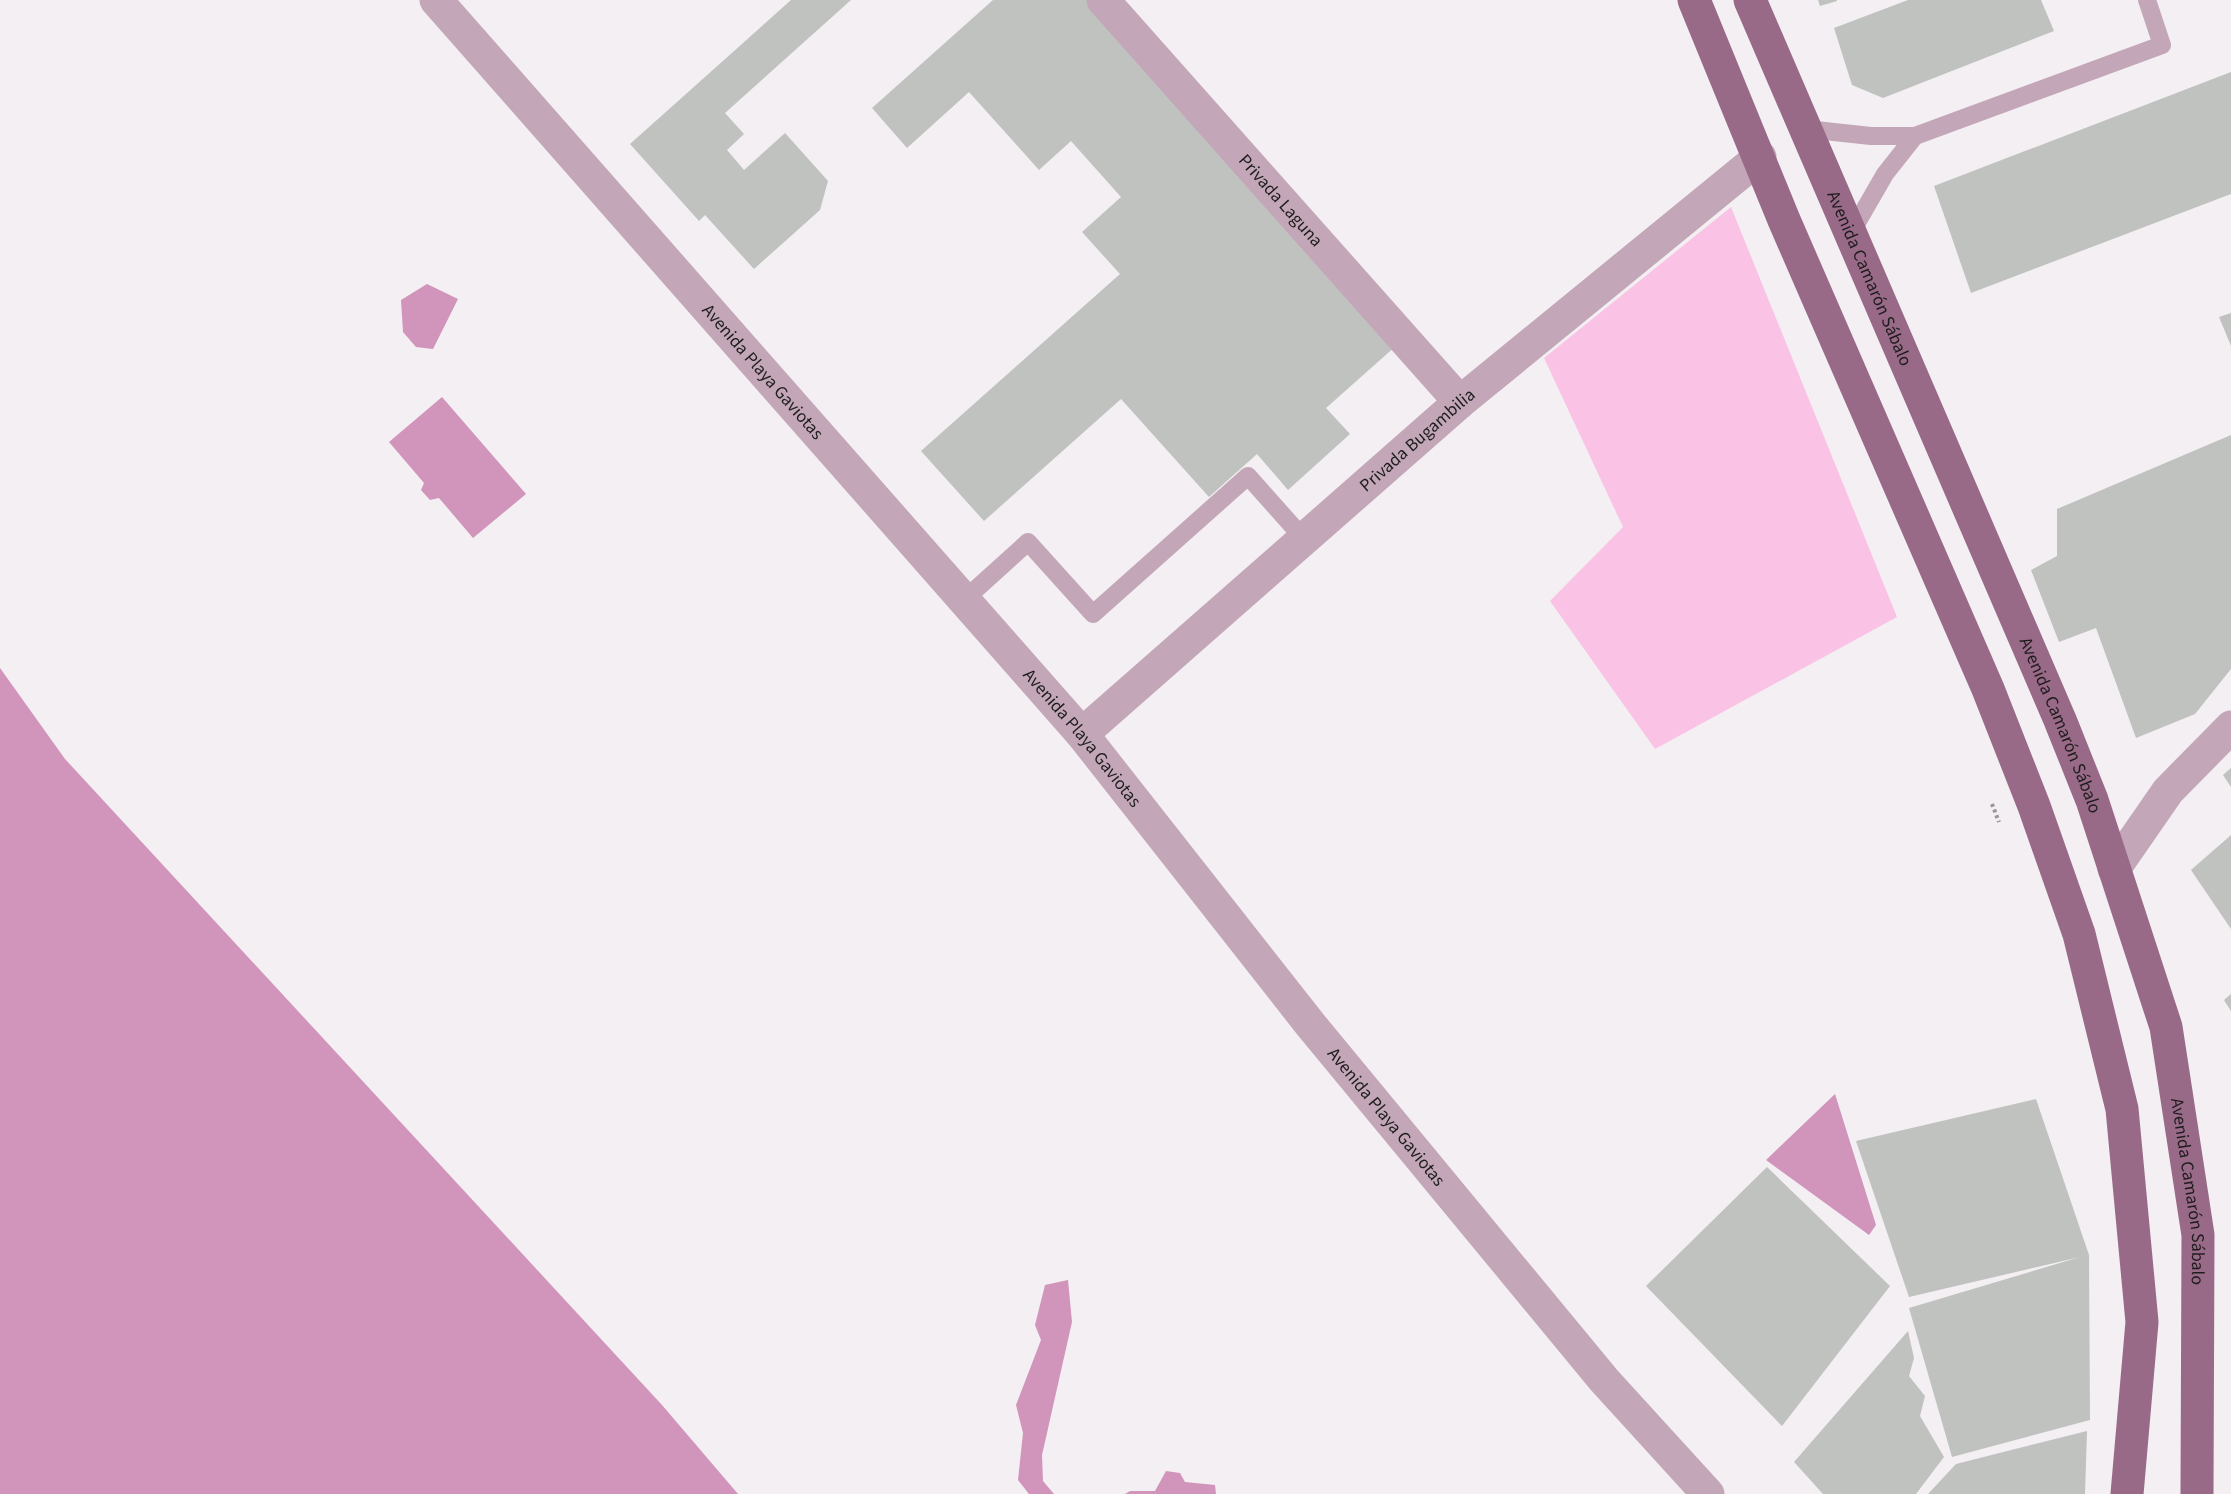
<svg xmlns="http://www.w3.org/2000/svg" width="2231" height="1494" font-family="'Source Sans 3',sans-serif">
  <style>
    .green { fill: #fac3e5 }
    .water { fill: #d194bb }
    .building { fill: #bfc2bf }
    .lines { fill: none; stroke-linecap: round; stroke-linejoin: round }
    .path { stroke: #999698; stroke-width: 4; stroke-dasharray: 3 3; stroke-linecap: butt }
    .service { stroke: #c3a7b8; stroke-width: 18 }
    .minor { stroke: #c3a7b8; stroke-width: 33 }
    .tertiary { stroke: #c3a7b8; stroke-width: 33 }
    .primary { stroke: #996988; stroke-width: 33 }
    .labels { text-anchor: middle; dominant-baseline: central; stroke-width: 4.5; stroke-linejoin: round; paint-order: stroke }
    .street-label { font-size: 18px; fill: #1e1d1d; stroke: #fff }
  </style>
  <rect width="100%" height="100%" fill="#f3eff2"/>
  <path class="green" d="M1731,207L1897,617L1655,749L1550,601L1623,527L1544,358Z"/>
  <path class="water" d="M427,284L458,299L433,349L416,347L403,332L401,300Z
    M442,397L526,494L473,538L439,498L430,500L421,490L424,483L389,442Z
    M0,668L65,759L662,1405L738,1494H0Z
    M1835,1094L1876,1225L1869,1235L1766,1160Z
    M1068,1280L1072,1322L1042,1455L1043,1481L1054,1494H1029L1018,1480L1023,1433L1016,1405L1041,1340L1035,1325L1045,1285Z
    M1166,1471L1180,1473L1185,1482L1215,1485L1216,1494H1125L1130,1491H1155Z"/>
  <path class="building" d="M791,0H851L725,113L744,134L727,150L744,170L785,133L828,181L820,210L754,269L705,215L699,221L630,144Z
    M993,0H1088L1397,345L1326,408L1350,434L1288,490L1257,454L1209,497L1121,399L984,521L921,451L1120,274L1082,232L1121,197L1071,141L1039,170L969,92L907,148L872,108Z
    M1818,0H1837V1L1820,6Z
    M1908,0H2041L2054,31L1883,98L1852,85L1834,28Z
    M2231,72V194L1971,293L1934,186Z
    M2231,313V346L2219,317Z
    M2231,435V669L2195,714L2136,738L2096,628L2059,642L2031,570L2057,556V509Z
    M2231,768V787L2223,775Z
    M2231,835V929L2191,870Z
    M2231,994V1011L2224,1000Z
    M2036,1099L2089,1255L2090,1420L1952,1457L1909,1308L2080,1257L1909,1297L1856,1141Z
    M1767,1167L1890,1286L1782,1426L1646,1286Z
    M1908,1331L1914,1358L1909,1376L1925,1396L1920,1416L1944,1457L1916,1494H1823L1794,1462Z
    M2087,1431L2085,1494H1928L1956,1464Z"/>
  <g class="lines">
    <path class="path" d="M1992,804L1999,822"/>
    <path class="service" d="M1806,129L1871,136H1915L2162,45L2147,0
      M1851,233L1885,174L1915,136
      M964,600L1028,542L1093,614L1248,476L1304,539"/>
    <g class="minor">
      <path id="s1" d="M1103,0L1460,402"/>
      <path id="s2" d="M1082,734L1460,402L1760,157"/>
      <path d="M2114,869L2168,791L2231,727"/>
    </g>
    <path class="tertiary" id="s3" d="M436,0L1082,734L1310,1024L1604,1380L1708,1494"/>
    <g class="primary">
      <path d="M1694,0L1784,220L1988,689L2034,806L2079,934L2122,1109L2142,1322L2127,1494"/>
      <path id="s4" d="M1750,0L2060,720L2092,800L2166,1027L2198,1235L2197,1494"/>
    </g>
  </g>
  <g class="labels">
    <g class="street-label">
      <text stroke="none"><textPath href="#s1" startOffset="268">Privada Laguna</textPath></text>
      <text stroke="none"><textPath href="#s4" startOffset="303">Avenida Camarón Sábalo</textPath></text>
      <text stroke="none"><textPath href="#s3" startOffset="495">Avenida Playa Gaviotas</textPath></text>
      <text stroke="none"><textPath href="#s2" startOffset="446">Privada Bugambilia</textPath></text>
      <text stroke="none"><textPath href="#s4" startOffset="789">Avenida Camarón Sábalo</textPath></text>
      <text stroke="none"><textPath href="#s3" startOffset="981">Avenida Playa Gaviotas</textPath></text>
      <text stroke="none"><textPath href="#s3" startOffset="1467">Avenida Playa Gaviotas</textPath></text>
      <text stroke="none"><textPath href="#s4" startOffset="1275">Avenida Camarón Sábalo</textPath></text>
    </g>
  </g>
</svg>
